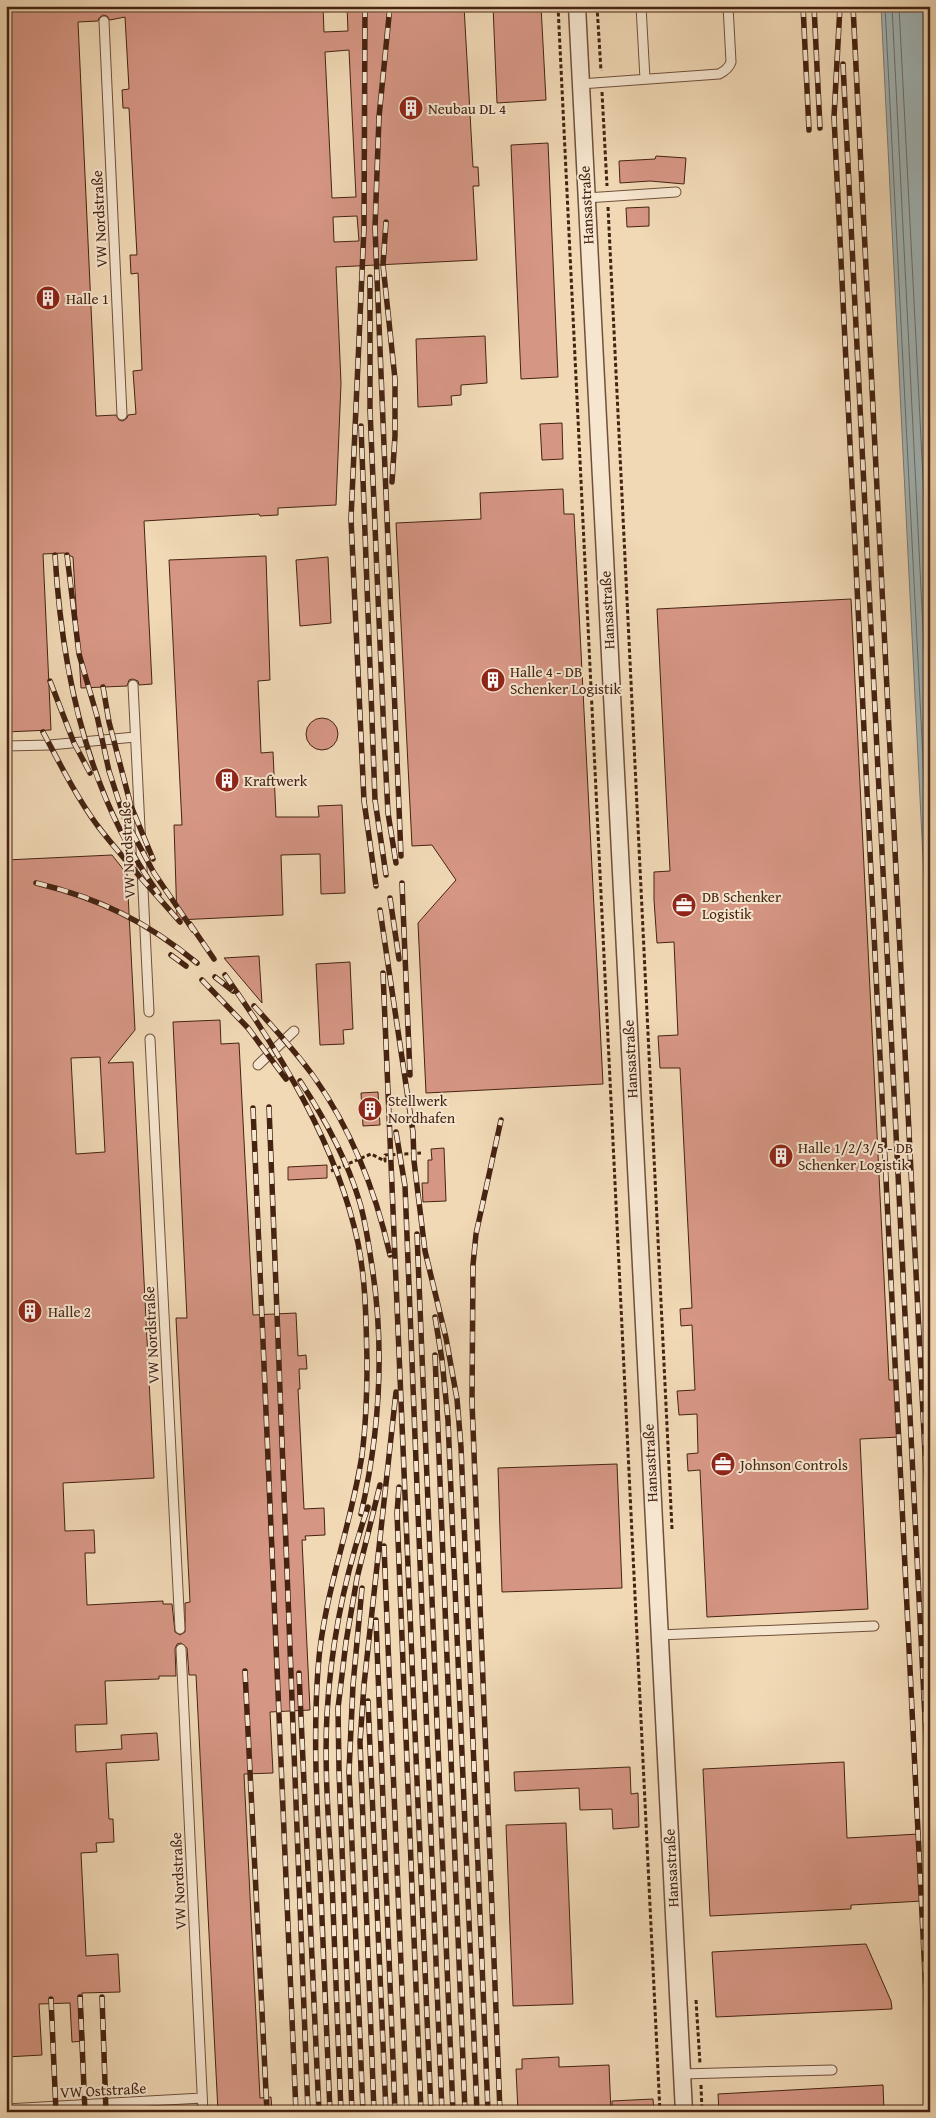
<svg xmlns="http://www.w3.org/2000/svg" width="936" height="2118" font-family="'Gentium Book Plus',serif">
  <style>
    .water { fill: #a0b7ba; stroke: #7c7c76 }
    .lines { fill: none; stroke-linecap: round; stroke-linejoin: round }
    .shore { stroke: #726d66; stroke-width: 1 }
    .building { fill: #d69684; stroke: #452311; fill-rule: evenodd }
    .service-casing { stroke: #70503a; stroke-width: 11 }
    .minor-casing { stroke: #70503a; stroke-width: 19 }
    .path { stroke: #452311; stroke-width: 3; stroke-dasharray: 4 2.5; stroke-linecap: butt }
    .service { stroke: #f6e6d0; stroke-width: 9 }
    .minor { stroke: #f6e6d0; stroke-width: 16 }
    .rail-casing { stroke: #452311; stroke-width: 5.5 }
    .rail { stroke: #f6e6d0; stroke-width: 4; stroke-dasharray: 11; stroke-linecap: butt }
    .labels { text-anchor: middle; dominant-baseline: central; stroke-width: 4; stroke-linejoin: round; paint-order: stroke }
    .poi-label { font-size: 15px; fill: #452311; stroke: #f6e6d0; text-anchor: start }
    .street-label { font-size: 15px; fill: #452311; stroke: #f6e6d0 }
  </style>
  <rect width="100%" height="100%" fill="#f1d9b6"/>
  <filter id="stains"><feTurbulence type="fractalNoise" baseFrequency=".004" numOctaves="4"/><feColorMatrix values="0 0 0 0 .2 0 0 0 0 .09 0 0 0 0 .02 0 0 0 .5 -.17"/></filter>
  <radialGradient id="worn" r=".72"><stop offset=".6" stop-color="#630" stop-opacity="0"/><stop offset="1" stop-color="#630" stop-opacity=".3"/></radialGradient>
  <path class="water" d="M881,6H930V1000Z"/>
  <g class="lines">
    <path class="shore" d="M885,6L930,898
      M892,6L930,770
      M899,6L930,616"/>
  </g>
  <path class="building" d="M6,6H323L324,32L348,31L347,6H464L473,167H478L479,186H473L477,260L336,267L341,383L336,505L278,508V515L260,516L259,514L144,521L152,684L139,685L138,681L133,679L129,680L127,686L81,688L73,557L64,553L43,554L51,730L6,732ZM103,15L107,16L110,20L125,17L129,89L122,90L123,108H129L137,255H130L131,274L138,273L142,370L133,371L136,414L128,415L127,418L123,421L119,420L116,415L96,416L78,22L98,21L99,18ZM349,50L356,197L332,198L325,52ZM357,216L359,241L334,242L333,217Z
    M493,6H541L546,100L497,103Z
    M548,143L558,377L521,379L511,145Z
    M656,156L686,158L684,184L650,181L620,183L619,161L655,159Z
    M649,207V226L627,227L626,208Z
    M485,336L487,383L461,385V395L451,396L452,405L418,407L416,339Z
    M562,423L563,459L542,460L540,424Z
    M563,489L564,514H574L603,1084L426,1093L418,923L456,880L432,845L412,846L396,523L481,519L480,493Z
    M266,556L270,680L258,681L261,753L273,752L276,817H319L318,806L342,805L345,893L321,894L320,854L281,855L283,915L177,920L174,825H182L169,560Z
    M328,557L331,623L300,626L296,560Z
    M851,599L889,1380H896L899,1437L860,1439L868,1609L707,1617L700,1470L688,1471L687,1454L698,1453L697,1414L679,1415L677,1391L695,1390L692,1325L681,1326L680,1309L692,1308L680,1068H660L658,1036L678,1035L674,942L657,943L654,900V872L670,871L657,609Z
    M306 734a16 16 0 1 1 32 0a16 16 0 1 1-32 0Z
    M112,855L127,874L135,1030L108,1063L133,1062L154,1478L63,1483L65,1531L94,1530L95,1553H85L87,1605L163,1601V1604H172L175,1632L180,1635L185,1632V1603L190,1602L176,1318H187L173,1022L220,1020L221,1044L239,1043L253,1315L296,1313L298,1356L306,1355L307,1369H299L300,1389H298L304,1509L324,1508L325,1535L305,1536L306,1540H302L310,1710L270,1712L273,1773L244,1774L260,2098L271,2097L272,2112H218L196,1675H189L187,1648L181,1643L177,1644L175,1649L176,1676H159V1679L105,1681L107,1724L75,1725L76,1752L122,1749L121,1735L157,1733L159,1760L106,1763L109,1819H113L114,1842L96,1843L97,1852L81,1853L86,1956L118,1954L120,1992L82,1993L84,2041L72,2042L70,2003L39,2004L42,2055L6,2057V860ZM100,1057L105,1152L76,1154L71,1058Z
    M259,956L262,1003L224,958Z
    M350,962L353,1029L343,1030L344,1044L320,1045L316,964Z
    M378,1092L380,1125L363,1126L361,1093Z
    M444,1148L446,1201L423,1202L422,1183H428V1160H432L431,1149Z
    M327,1165V1178L288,1180V1167Z
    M617,1464L622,1588L502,1592L498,1468Z
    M844,1762L847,1838L919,1834L922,1901L851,1905V1909L710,1916L703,1769Z
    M630,1767L631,1794L638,1793L639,1827L613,1829L612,1809L580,1810L579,1788L515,1791L514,1772Z
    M566,1823L573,2004L513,2006L506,1825Z
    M866,1944L891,2001L892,2009L716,2017L712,1952Z
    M559,2057V2067L609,2065L611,2112H518L516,2069H522V2059Z
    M883,2085L884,2112H719L718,2094Z
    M653,2099L654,2112H612V2101Z"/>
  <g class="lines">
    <defs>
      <path id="service" d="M641,6L645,79
        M104,21L122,415
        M580,84L719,74C725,71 729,68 731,62L728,6
        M586,198L676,192
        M133,685L149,1012
        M6,746L50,745L135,737
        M150,1039L180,1629
        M258,1065L294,1031
        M659,1635L874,1626
        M181,1649L203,2112
        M682,2074L832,2070
        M6,2109L202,2098"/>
      <path id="minor" d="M577,6L684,2112"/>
    </defs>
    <use href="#service" class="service-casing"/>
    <use href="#minor" class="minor-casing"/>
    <path class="path" d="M558,6L660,2112
      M597,6L601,71
      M602,92L607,186
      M608,207L672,1529
      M331,1171L371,1154L385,1161V1155L421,1153
      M696,2000L700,2064
      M701,2085L702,2112"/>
    <use href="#service" class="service"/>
    <use href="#minor" class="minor"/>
    <defs>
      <path id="rail" d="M365,6L364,228L351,519L364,801L376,886
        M390,6L379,117L375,228L401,856
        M803,6L809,130
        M814,6L820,128
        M840,6L834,117L930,2077
        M853,6L930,1554
        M843,64L930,1819
        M386,222L383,265L395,379V436L392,482
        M370,277V410L384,736L388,813L396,863
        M361,426L375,800L386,875
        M55,555C62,674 88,797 159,894
        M67,555L79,654L97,716L109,771L124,817L154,873L193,930
        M50,681L74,743L90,773
        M103,687L109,722L131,806L153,859
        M43,732C60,764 76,796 97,825C123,859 152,890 180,922
        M36,883C99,898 147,922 197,963
        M402,883L410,1075
        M390,898L399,959
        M380,910L413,1132L414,1161L425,1251L446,1338L457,1399L461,1447L488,2112
        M190,924L214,959
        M171,955L186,966
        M383,973L431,2112
        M225,975C282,1056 337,1145 358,1243C366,1282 366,1322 367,1361C367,1393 366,1424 362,1455C351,1527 323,1596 318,1669C313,1736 317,1803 320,1870C323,1950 326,2031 330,2112
        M215,977L233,991
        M202,980L248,1028L286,1079
        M254,1006C275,1029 296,1052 314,1077C351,1129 376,1193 390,1255
        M300,1081C325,1119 346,1157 359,1200C365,1219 368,1240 371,1260C385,1344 380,1431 361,1514
        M269,1107L308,2112
        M253,1108L296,2112
        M396,1132L405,1186L442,2112
        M417,1234L453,2112
        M435,1317L442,1360L448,1420L477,2112
        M435,1355L465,2112
        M399,1487L397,1513L421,2112
        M384,1546L407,2112
        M362,1588L353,1685L349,1772L363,2112
        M376,1620L395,2112
        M245,1671L267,2112
        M299,1673L319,2112
        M368,1701L386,2112
        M80,1997L85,2112
        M102,1997L106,2112
        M51,1999L56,2112
        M341,2112C338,2035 335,1958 332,1881C329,1826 324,1769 327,1714C331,1643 345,1574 368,1507
        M352,2112L339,1770L338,1708L346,1642L357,1578L380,1485
        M374,2112L360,1742L364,1685L396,1392
        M500,2112L472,1402L473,1265L476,1234L501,1120"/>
    </defs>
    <use href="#rail" class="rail-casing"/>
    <use href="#rail" class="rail"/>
  </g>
  <defs>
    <symbol id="building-disc" viewBox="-11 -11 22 22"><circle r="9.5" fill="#8f2418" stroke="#f6e6d0"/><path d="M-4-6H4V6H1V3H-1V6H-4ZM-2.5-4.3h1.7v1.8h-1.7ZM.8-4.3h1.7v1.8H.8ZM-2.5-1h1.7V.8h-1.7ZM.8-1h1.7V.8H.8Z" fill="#fff"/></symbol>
    <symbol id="office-disc" viewBox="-11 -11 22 22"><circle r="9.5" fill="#8f2418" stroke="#f6e6d0"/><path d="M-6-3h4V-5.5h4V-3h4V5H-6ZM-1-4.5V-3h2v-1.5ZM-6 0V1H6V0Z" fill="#fff"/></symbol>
  </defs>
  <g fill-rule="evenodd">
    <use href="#building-disc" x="397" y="94" width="28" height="28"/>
    <use href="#building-disc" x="34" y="284" width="28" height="28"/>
    <use href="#building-disc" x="479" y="666" width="28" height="28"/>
    <use href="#building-disc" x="213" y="766" width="28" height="28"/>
    <use href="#office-disc" x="670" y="891" width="28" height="28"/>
    <use href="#building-disc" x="356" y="1095" width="28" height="28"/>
    <use href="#building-disc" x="767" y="1142" width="28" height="28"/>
    <use href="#building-disc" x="16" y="1297" width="28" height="28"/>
    <use href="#office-disc" x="709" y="1450" width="28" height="28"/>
  </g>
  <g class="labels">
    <g class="poi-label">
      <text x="428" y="108">Neubau DL 4</text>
      <text x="66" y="298">Halle 1</text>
      <text x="510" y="671">Halle 4 - DB<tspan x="510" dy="17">Schenker Logistik</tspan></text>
      <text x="244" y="780">Kraftwerk</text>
      <text x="702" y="896">DB Schenker<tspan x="702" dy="17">Logistik</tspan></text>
      <text x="388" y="1100">Stellwerk<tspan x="388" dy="17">Nordhafen</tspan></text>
      <text x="798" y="1147">Halle 1/2/3/5 - DB<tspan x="798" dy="17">Schenker Logistik</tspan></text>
      <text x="48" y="1311">Halle 2</text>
      <text x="740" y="1464">Johnson Controls</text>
    </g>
    <g class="street-label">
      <text transform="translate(586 205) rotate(-93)">Hansastraße</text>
      <text transform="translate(99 219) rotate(-93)">VW Nordstraße</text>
      <text transform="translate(607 610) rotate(-93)">Hansastraße</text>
      <text transform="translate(127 850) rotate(-93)">VW Nordstraße</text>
      <text transform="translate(630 1059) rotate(-93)">Hansastraße</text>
      <text transform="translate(151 1335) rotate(-93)">VW Nordstraße</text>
      <text transform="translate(650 1463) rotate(-93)">Hansastraße</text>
      <text transform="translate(671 1868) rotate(-93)">Hansastraße</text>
      <text transform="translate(178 1881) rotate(-93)">VW Nordstraße</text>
      <text transform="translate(103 2090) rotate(-3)">VW Oststraße</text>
    </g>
  </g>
  <rect width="936" height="2118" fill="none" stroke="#f1d9b6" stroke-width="25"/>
  <rect x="8" y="8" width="921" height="2103" fill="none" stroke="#452311" stroke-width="2.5"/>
  <rect x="12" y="12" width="911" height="2093" fill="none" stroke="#452311"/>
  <rect width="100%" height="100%" filter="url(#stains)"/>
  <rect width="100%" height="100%" fill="url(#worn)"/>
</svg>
